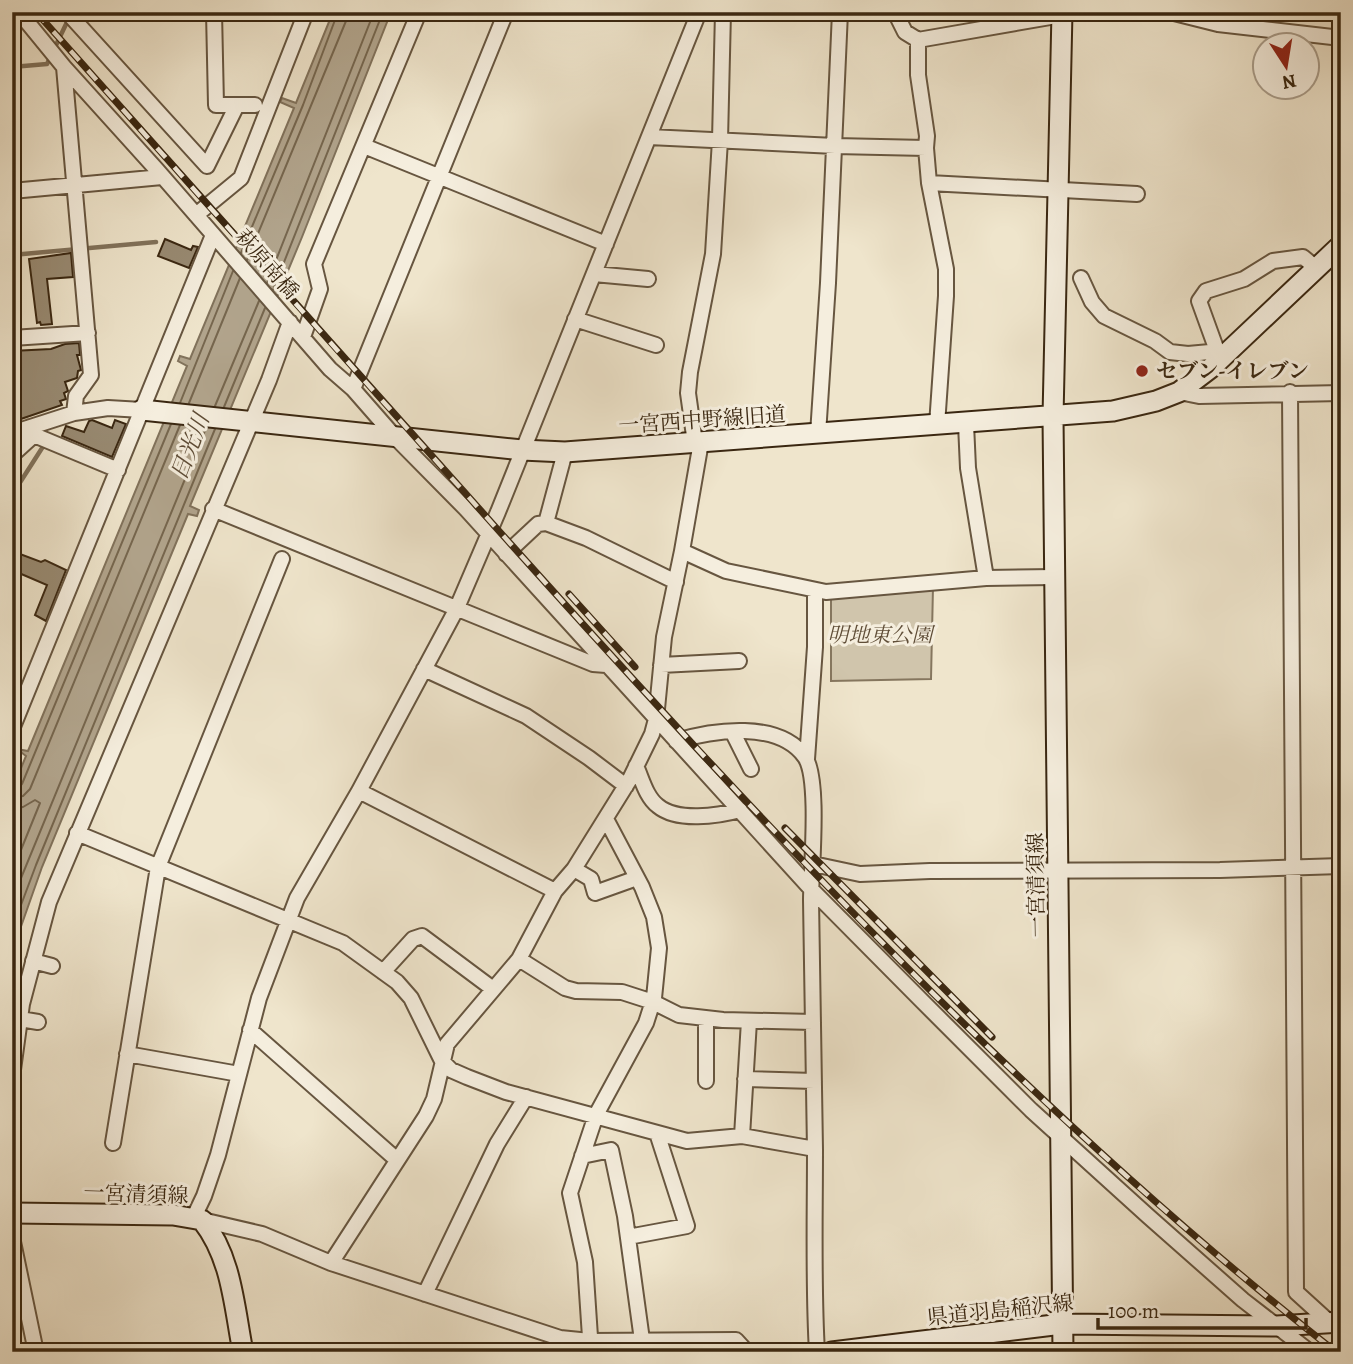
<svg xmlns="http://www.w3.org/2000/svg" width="1353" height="1364" font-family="Alegreya,'Noto Serif JP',serif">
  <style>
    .green { fill: #d0c5ac; stroke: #85765e; stroke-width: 2 }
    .water { fill: #b1a48c; stroke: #81725b; stroke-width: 2 }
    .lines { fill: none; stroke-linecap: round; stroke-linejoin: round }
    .shore { stroke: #76664e; stroke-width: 2 }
    .stream { stroke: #81725b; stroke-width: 4.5 }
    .building { fill: #988a72; stroke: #3a2711; stroke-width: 2 }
    .street-casing { stroke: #675640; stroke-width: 18 }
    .secondary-casing { stroke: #3a2711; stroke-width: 23 }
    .street { stroke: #f5eede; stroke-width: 14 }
    .secondary { stroke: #f5eede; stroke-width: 19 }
    .rail-casing { stroke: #3a2711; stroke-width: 7 }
    .rail { stroke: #f5eede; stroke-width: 4.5; stroke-dasharray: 13; stroke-linecap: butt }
    .poi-dot { fill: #8f2418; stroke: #f5eede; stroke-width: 2.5 }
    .labels { text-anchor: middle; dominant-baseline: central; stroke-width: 6; stroke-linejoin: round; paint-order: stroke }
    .street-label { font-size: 21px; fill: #3a2711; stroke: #f5eede }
    .poi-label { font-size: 21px; font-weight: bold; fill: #3a2711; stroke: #f5eede; text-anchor: start }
    .park-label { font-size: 21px; font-style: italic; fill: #604e38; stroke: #f5eede }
    .water-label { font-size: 23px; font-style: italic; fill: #5e4c36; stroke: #f5eede }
  </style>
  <rect width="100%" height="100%" fill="#efe5cc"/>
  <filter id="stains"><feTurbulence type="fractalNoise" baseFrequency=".00286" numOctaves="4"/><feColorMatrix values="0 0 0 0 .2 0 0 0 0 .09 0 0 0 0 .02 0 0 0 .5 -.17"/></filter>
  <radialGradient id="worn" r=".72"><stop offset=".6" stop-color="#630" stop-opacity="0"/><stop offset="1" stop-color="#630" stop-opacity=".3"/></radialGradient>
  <path class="green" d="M933,587L931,679L831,681V594Z"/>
  <path class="water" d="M333,12H391L302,237L190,506L199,510L197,516L188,514L42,867L12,952V790L26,756L17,749L28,751L187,366L178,361L180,356L190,359L294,108L280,102L282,98L296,103Z"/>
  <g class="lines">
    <path class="shore" d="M241,253L303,105L338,12
      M247,260L346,21L347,12
      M267,283L374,12
      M273,290L383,12
      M180,403L233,271
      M189,403L240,278
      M215,406L259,301
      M224,407L265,308
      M12,790L18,789L22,784L171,424
      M12,798L23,796L30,789L180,425
      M12,809L23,807L35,800L40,803L12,872
      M12,900L206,428
      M12,929L36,865L215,429"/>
    <path class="stream" d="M12,67L47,64L68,20
      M12,255L156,242
      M12,495L44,445"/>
  </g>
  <path class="building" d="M165,239L191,250L193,246L198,247L189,268L158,256Z
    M71,253L73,277L47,279L52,324L41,325L40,322L37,323L29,259Z
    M79,343L80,355H77L81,370L78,371L77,378L65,382L68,391L64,393L66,399L60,401L62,405L12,422V351L51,349L65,344Z
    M92,420L112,428L115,420L126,424L112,457L62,436L66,426L84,432L89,421Z
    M12,551L41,562L45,560L66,570L46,621L35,615L47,585L12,570Z"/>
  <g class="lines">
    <defs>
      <path id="street" d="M19,12L64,67L157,170L330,369L353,389L395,437L466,509L811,889L922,1001L1031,1110L1148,1216L1243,1300L1310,1352
        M67,12L207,166L237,105
        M214,12L216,105H255
        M895,12L905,32L918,40L1062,15
        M1170,12L1218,24L1341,38
        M918,40V75L927,136L926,148L929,183L946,269V296L937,425
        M64,67L91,375L76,396L74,413
        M649,137L835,146L926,148
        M364,146L606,244
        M929,183L1137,194
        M12,191L162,177
        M196,215L241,178L306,12
        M594,274L648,279
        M1081,278L1092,302L1104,316L1155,341L1170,352L1188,354L1210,352L1220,359L1199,301L1206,291L1244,279L1273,261L1303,257L1316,268
        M575,319L656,345
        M303,337L320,289L314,264L419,12
        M12,338L88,333
        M353,389L506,12
        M1179,392L1199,396L1341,393
        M1290,392L1296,1292L1329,1322
        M966,424L968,468L986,578
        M30,427L34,435L118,470
        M12,433L74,413L108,408L142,410
        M818,434L828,283L840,12
        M695,443L688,393L690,372L713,254L720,140L723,12
        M12,455L34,435
        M213,509L593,664L606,665
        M546,523L586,538L676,582
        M682,551L726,571L826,592L986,578L1054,577
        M506,554L538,524L546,523L565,452
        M661,665L739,661
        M424,669L526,716L589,758L626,786
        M12,729L213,235
        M733,733L751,769
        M676,741C713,730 779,720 805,757C820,779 811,870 811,900C812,983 814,1066 815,1150C815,1217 813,1285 817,1352
        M807,759L815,647V590
        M636,766C642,779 646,797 658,806C677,822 718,816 740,810
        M359,791L555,891
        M77,833L343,943L397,982L411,998L442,1061L451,1070L467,1077L506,1092L687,1141L742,1136L815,1149
        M813,864L860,874L930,871L1220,870L1341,866
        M574,869L591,879L595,893L637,878
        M519,959L565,988L576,991L622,992L653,1002L679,1015L723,1020L813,1022
        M33,961L52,966
        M383,972L413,939L422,936L493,989
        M706,1018V1081
        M20,1019L38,1022
        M250,1030L397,1160
        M127,1054L239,1074
        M12,1077L22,1004L49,902L269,380L290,322
        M745,1079L814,1081
        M742,1136L749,1021
        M113,1143L158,867L282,559
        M582,1156L611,1150L625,1216L642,1340
        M193,1219L204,1196L218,1155L259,998L297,898L359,791L456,610L498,512L699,12
        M202,1220L262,1234L331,1263L560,1338L590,1341L736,1340L747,1352
        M12,1237L36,1352
        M628,1237L687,1226L657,1133
        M331,1263L426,1116L434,1099L447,1044L519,959L555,891L574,869L630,779L652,734L656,719L664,637L682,551L701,442
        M425,1294L497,1144L526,1097
        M591,1352L585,1262L570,1193L596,1115L646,1023L654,998L659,948L654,917L642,887L606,819"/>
      <path id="secondary" d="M1062,12L1053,417L1063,1352
        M142,410L522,450L565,452L1113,411L1156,401L1179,392L1212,367L1341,245
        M12,1213L173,1215L202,1220C232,1258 234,1306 243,1352
        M832,1352L1062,1324L1277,1326L1341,1322"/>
    </defs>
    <use href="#street" class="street-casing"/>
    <use href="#secondary" class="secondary-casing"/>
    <use href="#street" class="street"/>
    <use href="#secondary" class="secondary"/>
    <defs>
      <path id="rail" d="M36,12C190,185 344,358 499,531C760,822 1027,1110 1336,1352
        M569,594L635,667
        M785,828L992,1037"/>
    </defs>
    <use href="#rail" class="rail-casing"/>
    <use href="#rail" class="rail"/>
  </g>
  <circle class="poi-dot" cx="1142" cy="371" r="7"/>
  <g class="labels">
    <g class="street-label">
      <text transform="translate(267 264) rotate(49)">萩原南橋</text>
      <text transform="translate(702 420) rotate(-4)">一宮西中野線旧道</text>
      <text transform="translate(1036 885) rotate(-91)">一宮清須線</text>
      <text transform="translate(136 1194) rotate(2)">一宮清須線</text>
      <text transform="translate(1000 1310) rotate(-6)">県道羽島稲沢線</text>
    </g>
    <g class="poi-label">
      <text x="1156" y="371">セブン-イレブン</text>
    </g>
    <g class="park-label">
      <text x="880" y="635">明地東公園</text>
    </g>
    <g class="water-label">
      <text transform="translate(190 447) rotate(-69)">日光川</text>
    </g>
  </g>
  <rect width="1353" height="1364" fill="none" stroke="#efe5cc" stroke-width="42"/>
  <rect x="14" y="14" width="1325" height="1336" fill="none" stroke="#3a2711" stroke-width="3.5"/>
  <rect x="21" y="21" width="1311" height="1322" fill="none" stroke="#3a2711" stroke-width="2"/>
  <g transform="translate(1286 66) rotate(168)"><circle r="33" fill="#f5eede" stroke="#aa9e8c" stroke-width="2"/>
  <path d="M0-5L12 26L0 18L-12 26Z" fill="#8f2418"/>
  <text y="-10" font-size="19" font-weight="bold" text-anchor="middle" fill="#3a2711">N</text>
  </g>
  <path d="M1098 1318v10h208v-10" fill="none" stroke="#3a2711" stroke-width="3.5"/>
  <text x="1108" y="1318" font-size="21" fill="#3a2711" stroke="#f5eede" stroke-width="5" paint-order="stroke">100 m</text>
  <rect width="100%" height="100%" filter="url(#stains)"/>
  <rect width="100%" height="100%" fill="url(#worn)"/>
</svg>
